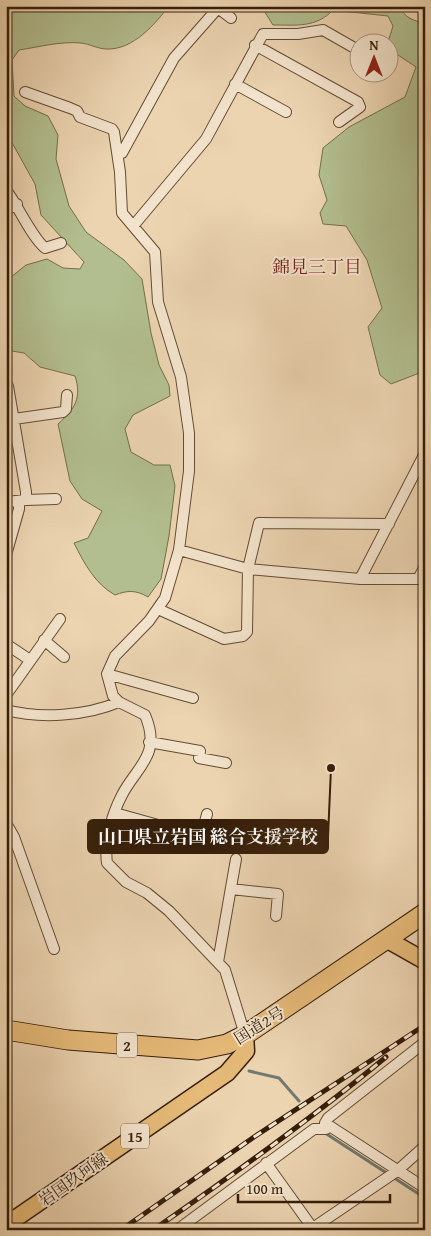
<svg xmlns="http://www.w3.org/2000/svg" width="431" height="1236" font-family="'Gentium Book Plus','Noto Serif JP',serif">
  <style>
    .green { fill: #b2be8f; stroke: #746e4c }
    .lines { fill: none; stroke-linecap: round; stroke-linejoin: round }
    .stream { stroke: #727a70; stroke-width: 3 }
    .street-casing { stroke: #634c33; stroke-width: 12 }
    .primary-casing { stroke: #351e09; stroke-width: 19 }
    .highway-casing { stroke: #351e09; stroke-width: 21 }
    .street { stroke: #f3e3cc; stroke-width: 10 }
    .primary { stroke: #e6ba78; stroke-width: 16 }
    .highway { stroke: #e6ba78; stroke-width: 19 }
    .rail-casing { stroke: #351e09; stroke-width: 5 }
    .rail { stroke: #f3e3cc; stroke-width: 3; stroke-dasharray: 9; stroke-linecap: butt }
    .labels { text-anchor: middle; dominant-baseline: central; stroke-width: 4; stroke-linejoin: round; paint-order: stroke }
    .shield { fill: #f3e3cc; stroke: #6e5944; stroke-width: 1 }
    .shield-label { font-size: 15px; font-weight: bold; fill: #351e09 }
    .street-label { font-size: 16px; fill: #351e09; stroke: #f3e3cc }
    .neighbourhood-label { font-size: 18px; fill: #7a1f14; stroke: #f3e3cc }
    .leader { fill: none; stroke: #351e09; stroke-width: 2 }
    .callout-dot { fill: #351e09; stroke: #f3e3cc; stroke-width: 2 }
    .callout { fill: #351e09; stroke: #351e09; stroke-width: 2 }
    .callout-label { font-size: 18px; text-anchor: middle; font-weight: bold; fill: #fff }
  </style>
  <rect width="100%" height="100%" fill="#ecd4b1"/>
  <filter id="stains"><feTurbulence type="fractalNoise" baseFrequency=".004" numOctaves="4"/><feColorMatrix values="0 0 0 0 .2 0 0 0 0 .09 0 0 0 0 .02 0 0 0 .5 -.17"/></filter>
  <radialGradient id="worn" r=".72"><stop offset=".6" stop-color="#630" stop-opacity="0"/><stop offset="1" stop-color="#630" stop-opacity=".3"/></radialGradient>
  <path class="green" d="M6,6H169C155,24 133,50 107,49C98,49 90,44 81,43C61,41 39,47 19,50L12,60L14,96L25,106L48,116L58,135L56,159L69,206L86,232L124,260L142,279L151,333L159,365L169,385L170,396L133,415L125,429L131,452L154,465H170L175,486L169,536L161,579L148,597C136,590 128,590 115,595C95,584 84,563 74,543L88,538L102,511L82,499L70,481L58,424C75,409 82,398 75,376L40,367L24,353L6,350V281L26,265L47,259L63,268L80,269L84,262L41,215L35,184L10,139L6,138Z
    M261,6H400C404,18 414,21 425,23V370L422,372L391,384L380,375L368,327L382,308L367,260L346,226L323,224L320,213L327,200L319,175L323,148L349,127L405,97L416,67L395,53L388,42L393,26L388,16L333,10C316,28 296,25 273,25Z"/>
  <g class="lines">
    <path class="stream" d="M249,1071L279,1078L299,1101
      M325,1133L425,1198"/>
    <defs>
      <path id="street" d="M255,45L358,102L360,107L339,122
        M235,84L286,112
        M25,92L70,108L77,111L80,117L112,129L114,132L120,172L122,213L155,252L158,302L181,377L189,433V471L179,550L165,598L149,621L115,656L107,674L113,696L119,702L145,715C162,755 137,766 122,795C112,814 104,842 107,863L126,882L147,893L169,911L225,970L245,1035
        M118,154L122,153L174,58L218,8L231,18
        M6,190C19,207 31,236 45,248L61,243
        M6,210L17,204
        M134,225L206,139L263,34H298L323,30L358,50
        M14,419L63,412L66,409L67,395
        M26,500L56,499
        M6,502L26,500V492L8,386
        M179,550L248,569L360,579H418L425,566
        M6,555L19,509V501
        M360,579L425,453
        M158,609L224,639L243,636L247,632L248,569L259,523L389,524
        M44,640L64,657
        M6,644L30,660
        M107,674L193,698
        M6,695L60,619
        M6,710C41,719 86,716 119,702
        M149,742L200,751L199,758L226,763
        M115,813L201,837L207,814
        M6,823L14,837L54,949
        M231,889L278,894L276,916
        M218,962L236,859
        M425,1042L328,1118L325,1123L425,1188
        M266,1163L314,1230
        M177,1230L314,1129H326L329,1126
        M310,1230L397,1171L425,1146"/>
      <path id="primary" d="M386,939L425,961
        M6,1225L227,1073L246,1051L245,1035"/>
      <path id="highway" d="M6,1030L68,1040L198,1050L227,1044L245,1035L425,913"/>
    </defs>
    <use href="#street" class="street-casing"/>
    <use href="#primary" class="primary-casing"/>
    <use href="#highway" class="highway-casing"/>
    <use href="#street" class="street"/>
    <use href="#primary" class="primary"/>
    <use href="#highway" class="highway"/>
    <defs>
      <path id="rail" d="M121,1230L254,1137L425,1025
        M153,1230C233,1175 311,1119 386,1057"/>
    </defs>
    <use href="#rail" class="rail-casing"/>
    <use href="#rail" class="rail"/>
  </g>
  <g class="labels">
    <g class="shield">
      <rect x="117" y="1032.5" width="20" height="25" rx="4"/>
      <rect x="121" y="1123.5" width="28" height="25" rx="4"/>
    </g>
    <g class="shield-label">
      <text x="127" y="1045">2</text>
      <text x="135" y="1136">15</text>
    </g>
    <g class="street-label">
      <text transform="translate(259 1025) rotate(-32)">国道2号</text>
      <text transform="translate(73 1179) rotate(-35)">岩国玖珂線</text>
    </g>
    <g class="neighbourhood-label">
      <text x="317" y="266">錦見三丁目</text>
    </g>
  </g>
  <path class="leader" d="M331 768L328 837"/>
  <circle class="callout-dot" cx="331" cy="768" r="5"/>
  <rect class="callout" x="88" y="820" width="240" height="33" rx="5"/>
  <g class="callout-label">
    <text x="208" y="843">山口県立岩国 総合支援学校</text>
  </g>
  <rect width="431" height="1236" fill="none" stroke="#ecd4b1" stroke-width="25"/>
  <rect x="8" y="8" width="416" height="1221" fill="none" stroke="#351e09" stroke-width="2.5"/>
  <rect x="12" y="12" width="406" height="1211" fill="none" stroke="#351e09"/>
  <g transform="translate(374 58)"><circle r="24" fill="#f3e3cc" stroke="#a7947e"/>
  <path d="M0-4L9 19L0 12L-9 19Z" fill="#8f2418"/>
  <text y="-8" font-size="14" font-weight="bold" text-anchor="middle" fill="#351e09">N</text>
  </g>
  <path d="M238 1194v8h152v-8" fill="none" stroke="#351e09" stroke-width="2.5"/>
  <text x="246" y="1194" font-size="15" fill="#351e09" stroke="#f3e3cc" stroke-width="4" paint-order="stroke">100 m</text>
  <rect width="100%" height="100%" filter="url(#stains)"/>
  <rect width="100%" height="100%" fill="url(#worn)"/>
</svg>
